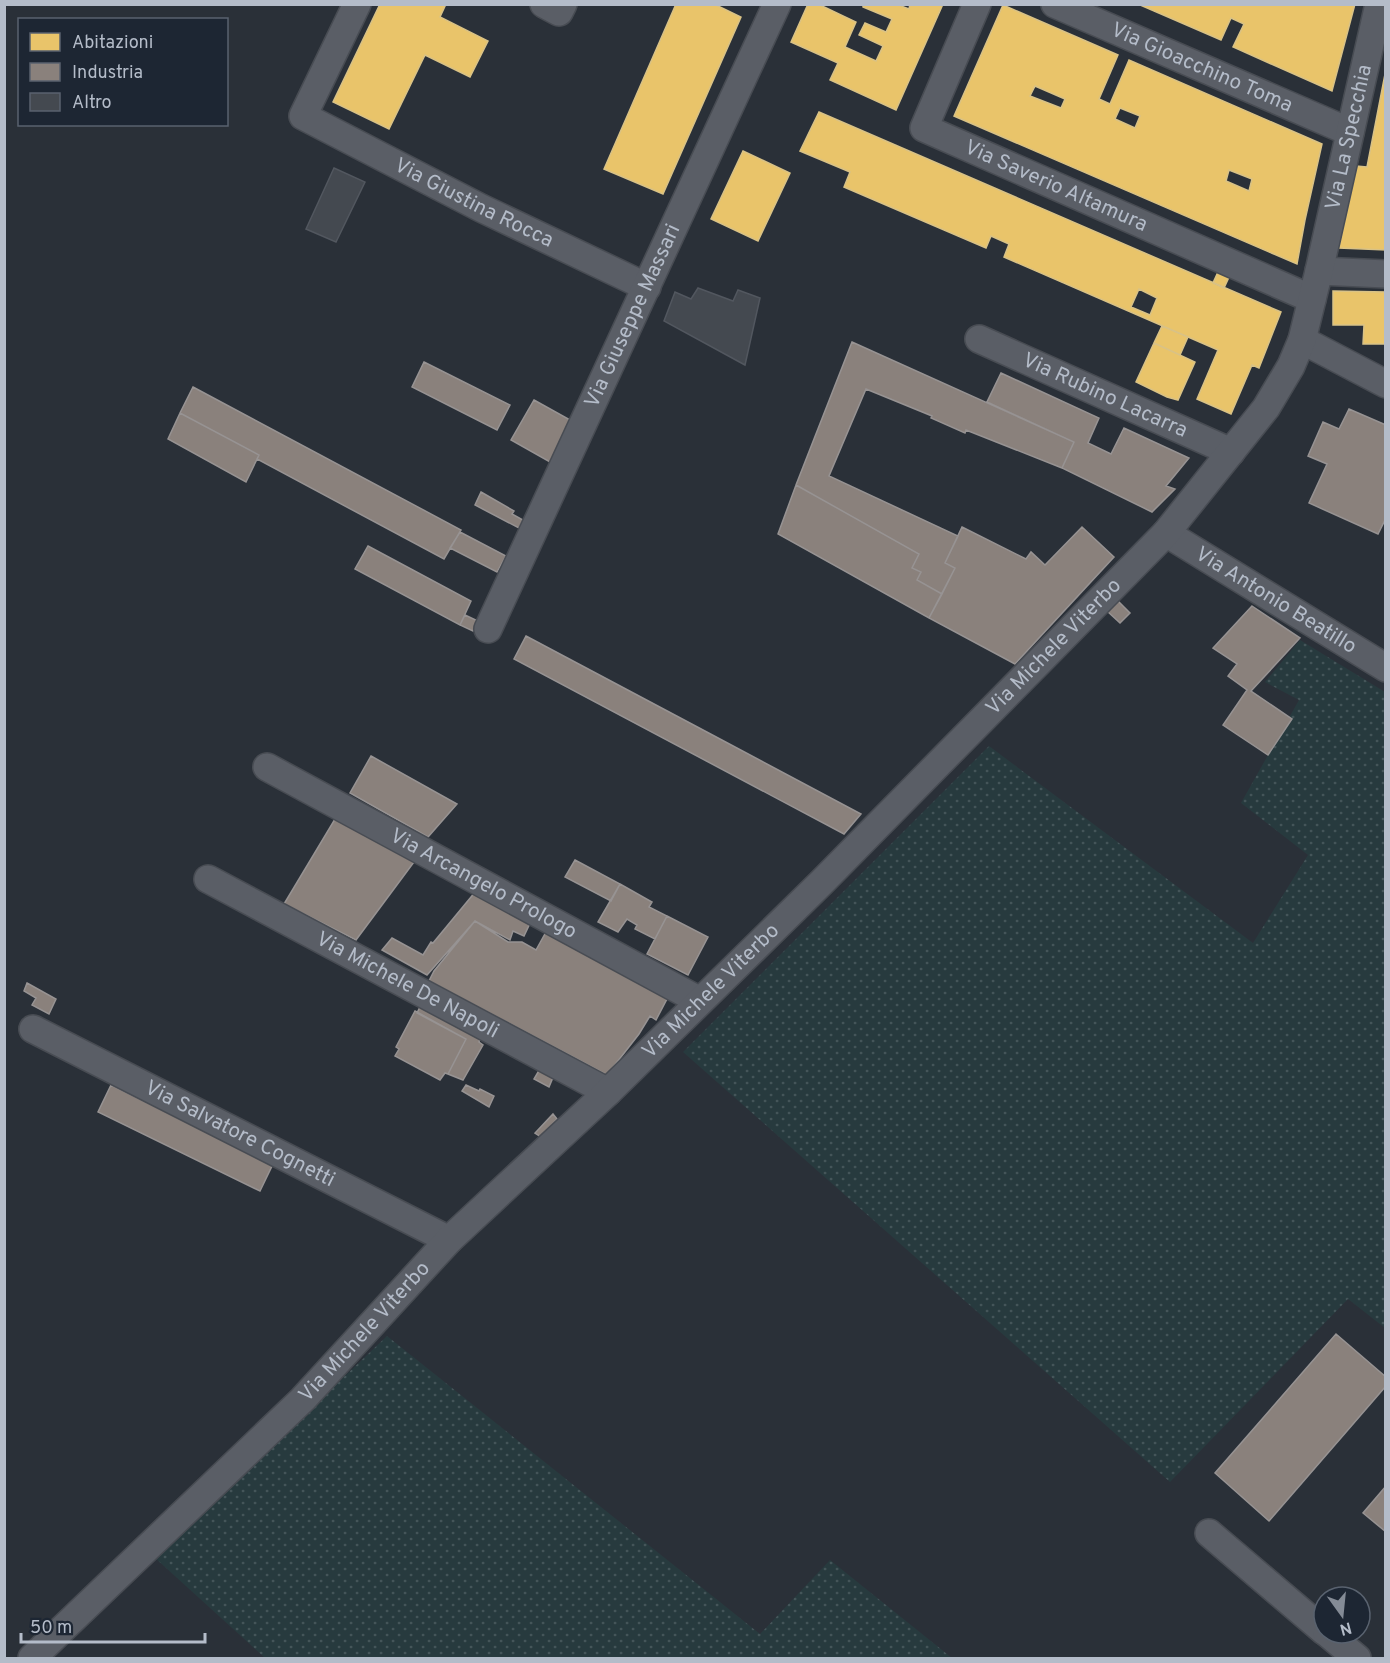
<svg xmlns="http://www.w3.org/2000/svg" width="1390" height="1663" font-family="Overpass,sans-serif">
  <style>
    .green { fill: url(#green-dots) }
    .homes { fill: #e9c46a; stroke: #d9c286; stroke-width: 1.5; fill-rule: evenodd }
    .industry { fill: #8a817c; stroke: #979393; stroke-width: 1.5 }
    .building { fill: #444950; stroke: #52575f; stroke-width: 1.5 }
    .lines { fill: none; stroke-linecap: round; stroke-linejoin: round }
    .street-casing { stroke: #484c53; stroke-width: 30 }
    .street { stroke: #5a5e66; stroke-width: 27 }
    .labels { text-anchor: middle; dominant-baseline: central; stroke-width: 6; stroke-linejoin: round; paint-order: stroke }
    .street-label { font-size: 21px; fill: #b4bcc9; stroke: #1d2633 }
  </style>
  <defs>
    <pattern id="green-dots" width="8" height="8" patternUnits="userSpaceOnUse" patternTransform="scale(1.5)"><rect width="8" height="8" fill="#273a3e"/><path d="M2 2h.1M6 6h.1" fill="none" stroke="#445559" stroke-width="1.8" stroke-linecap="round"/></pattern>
  </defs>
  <rect width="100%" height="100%" fill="#2a3038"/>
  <path class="green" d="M1300,640L1385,692V1328L1348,1299L1170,1482L683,1052L989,746L1253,943L1308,855L1241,803L1299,700L1265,682Z
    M387,1336L760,1634L830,1560L952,1658H265L154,1557Z"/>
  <path class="homes" d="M380,4H446L440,17L488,41L470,77L425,55L389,129L333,102Z
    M676,4H714L741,17L663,194L604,169Z
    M808,4H818L856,22L845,47L876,61L883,46L859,35L865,23L886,32L892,19L863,7V4H901V6L909,9L910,4H943L896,110L830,80L838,63L791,42Z
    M1138,4H1355L1332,91L1233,47L1244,24L1231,18L1221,40Z
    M1003,5L1118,55L1099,99L1110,104L1129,60L1322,144L1305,220L1297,264L954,116ZM1035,86L1065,99L1061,108L1030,96ZM1120,108L1140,116L1135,128L1115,119ZM1229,170L1252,179L1249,191L1226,181Z
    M1386,69V250L1339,248L1357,166L1367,167Z
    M819,112L1281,312L1259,368L1252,365L1231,414L1197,399L1218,350L1004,257L1009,244L991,236L986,248L844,187L850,172L800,151ZM1139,289L1157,298L1150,315L1131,307Z
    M743,151L790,173L758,241L711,219Z
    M1218,272L1229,277L1224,288L1213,283Z
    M1333,291L1386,292V344H1363L1364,325H1333Z
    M1162,326L1188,337L1180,355L1154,343Z
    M1154,343L1195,362L1178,400L1167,397L1136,382Z"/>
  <path class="industry" d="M852,342L1074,442L1062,468L966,430L965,433L931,418L932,416L866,389L829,476L958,536L945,563L955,568L942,594L917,580L921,572L912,568L919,554L796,485Z
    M424,362L510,405L497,430L412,387Z
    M1001,373L1099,418L1088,443L1111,454L1124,428L1189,458L1166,486L1175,489L1152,512L1062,468L1074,442L987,402Z
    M193,387L461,530L444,559L257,459L259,455L180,413Z
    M534,400L572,421L550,462L511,440Z
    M1349,409L1386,425V518L1378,534L1309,503L1327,464L1308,456L1323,422L1339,429Z
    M180,413L259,455L246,482L168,439Z
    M796,485L919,554L912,568L921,572L917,580L942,594L929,618L778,534Z
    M481,492L514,511L512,514L523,520L519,528L475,505Z
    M962,527L1026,559L1031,552L1045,565L1082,527L1114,557L1015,664L929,618L955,568L945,563Z
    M460,532L506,556L497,572L450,548Z
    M368,546L471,601L460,625L355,569Z
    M1117,600L1130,613L1120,623L1107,611Z
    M1252,606L1300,638L1251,691L1292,719L1268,755L1223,725L1247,690L1228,676L1237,664L1213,648Z
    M465,615L478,621L473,631L460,625Z
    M526,636L720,739L861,814L844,834L514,659Z
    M371,756L457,804L428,837L350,793Z
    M335,819L414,862L356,940L284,904Z
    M575,860L620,884L611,901L565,877Z
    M620,884L652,902L649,907L667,916L655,939L635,929L637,925L627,919L618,932L598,922Z
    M476,891L532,919L524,936L513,931L510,940L475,921L427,975L382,950L392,938L423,955L431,942L433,943Z
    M667,916L708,937L688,975L647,954Z
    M475,921L508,942H522L536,950L546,932L668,997L656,1020L650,1016L639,1034L607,1075L429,981L434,971Z
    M27,983L56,999L49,1014L32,1005L36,998L24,991Z
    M423,1001L481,1036L479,1042L483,1045L463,1080L448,1074L466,1039L417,1013Z
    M415,1011L466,1039L448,1074L445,1073L440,1080L395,1056L399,1049L396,1047Z
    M541,1067L554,1075L549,1087L534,1079Z
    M111,1085L273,1164L260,1191L98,1112Z
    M466,1085L479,1091L480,1089L494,1096L489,1107L462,1091Z
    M553,1114L557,1119L541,1137L535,1133Z
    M1336,1334L1386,1377V1386L1269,1521L1215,1473Z
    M1386,1486V1532L1363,1513Z"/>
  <path class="building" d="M334,168L365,182L336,242L306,229Z
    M698,288L733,301L738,290L760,298L745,365L664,321L675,292L691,299Z"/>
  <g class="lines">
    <defs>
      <g id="street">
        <path id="s1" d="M357,4L303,116L481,208L647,287"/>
        <path d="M544,4L559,12L563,4"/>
        <path id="s2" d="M977,4L924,128L1312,299"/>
        <path id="s3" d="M1055,4L1350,132"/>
        <path d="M1319,271L1386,274"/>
        <path id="s4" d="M979,339L1231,452"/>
        <path d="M1302,340L1386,384"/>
        <path id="s5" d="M1166,533L1386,668"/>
        <path id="s6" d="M488,629L777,4"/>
        <path id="s7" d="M267,767L700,1001"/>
        <path id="s8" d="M208,879L608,1092"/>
        <path id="s9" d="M33,1029L449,1240"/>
        <path d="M1209,1533L1324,1631"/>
        <path d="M1327,1633L1357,1658"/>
        <path id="s10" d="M32,1658L303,1399L449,1240L608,1092L822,882L1166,533L1266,408L1291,366L1302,340L1319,271L1379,4"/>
      </g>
    </defs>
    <use href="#street" class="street-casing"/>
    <use href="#street" class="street"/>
  </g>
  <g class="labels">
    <g class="street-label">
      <text stroke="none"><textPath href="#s3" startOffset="160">Via Gioacchino Toma</textPath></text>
      <text stroke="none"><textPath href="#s10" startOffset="2043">Via La Specchia</textPath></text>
      <text stroke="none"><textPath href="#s2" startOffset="279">Via Saverio Altamura</textPath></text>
      <text stroke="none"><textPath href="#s1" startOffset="316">Via Giustina Rocca</textPath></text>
      <text stroke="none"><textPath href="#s6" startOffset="345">Via Giuseppe Massari</textPath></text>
      <text stroke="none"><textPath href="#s4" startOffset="138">Via Rubino Lacarra</textPath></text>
      <text stroke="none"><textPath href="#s5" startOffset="129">Via Antonio Beatillo</textPath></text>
      <text stroke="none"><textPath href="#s10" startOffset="1438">Via Michele Viterbo</textPath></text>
      <text stroke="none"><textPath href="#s7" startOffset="246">Via Arcangelo Prologo</textPath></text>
      <text stroke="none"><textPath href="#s8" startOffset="226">Via Michele De Napoli</textPath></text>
      <text stroke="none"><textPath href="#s10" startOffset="952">Via Michele Viterbo</textPath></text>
      <text stroke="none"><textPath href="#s9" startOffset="232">Via Salvatore Cognetti</textPath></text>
      <text stroke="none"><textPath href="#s10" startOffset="466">Via Michele Viterbo</textPath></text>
    </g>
  </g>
  <rect width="1390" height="1663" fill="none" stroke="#b4bcc9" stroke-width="12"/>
  <rect x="18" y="18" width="210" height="108" fill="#1d2633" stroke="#59626f" stroke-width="1.5"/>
  <rect x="30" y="33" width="30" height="18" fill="#e9c46a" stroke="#59626f" stroke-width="1.5"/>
  <text x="72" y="48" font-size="18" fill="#b4bcc9">Abitazioni</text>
  <rect x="30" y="63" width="30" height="18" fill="#8a817c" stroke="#59626f" stroke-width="1.5"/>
  <text x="72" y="78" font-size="18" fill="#b4bcc9">Industria</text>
  <rect x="30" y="93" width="30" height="18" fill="#444950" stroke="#59626f" stroke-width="1.5"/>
  <text x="72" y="108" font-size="18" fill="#b4bcc9">Altro</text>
  <g transform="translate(1342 1615) rotate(165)"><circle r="28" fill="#1d2633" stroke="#59626f" stroke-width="1.5"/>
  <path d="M0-4.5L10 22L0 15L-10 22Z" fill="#848b96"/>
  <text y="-9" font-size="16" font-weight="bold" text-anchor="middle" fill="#b4bcc9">N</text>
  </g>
  <path d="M21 1633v9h184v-9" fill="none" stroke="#b4bcc9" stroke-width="3"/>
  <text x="30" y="1633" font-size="18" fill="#b4bcc9" stroke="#1d2633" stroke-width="4.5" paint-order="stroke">50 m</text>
</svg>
